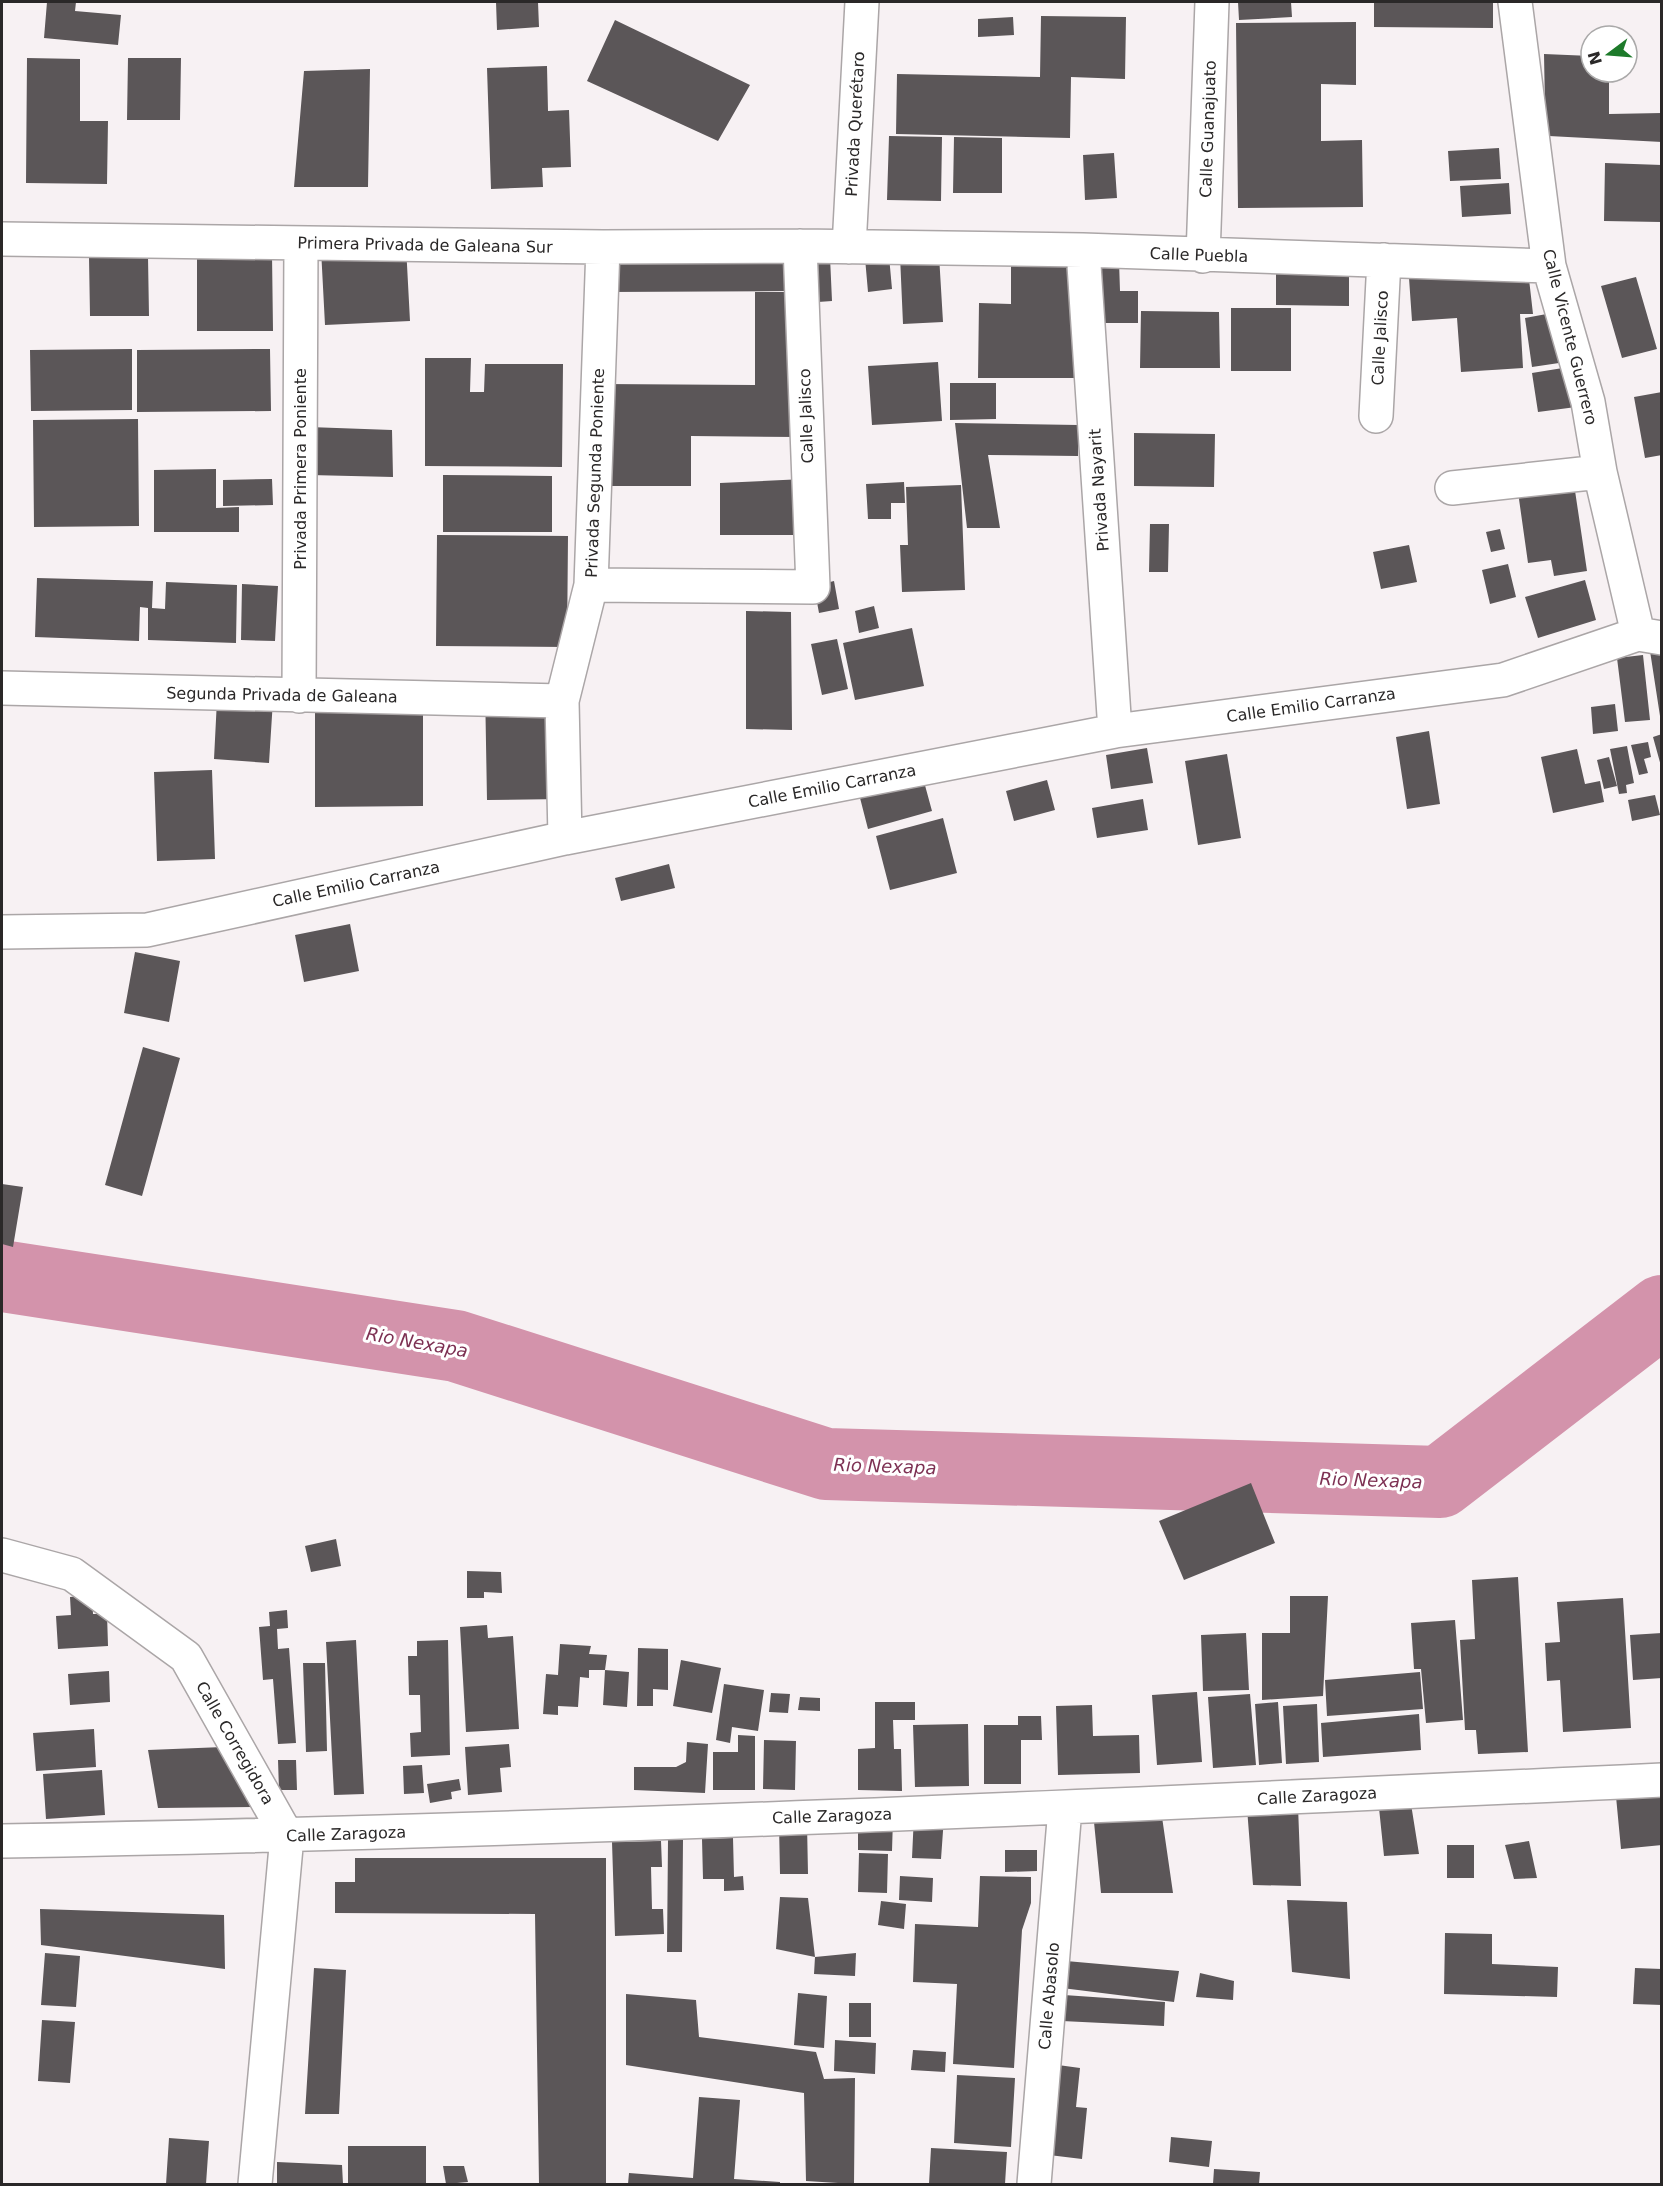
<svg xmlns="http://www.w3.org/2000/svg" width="1663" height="2186" font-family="'DejaVu Sans',sans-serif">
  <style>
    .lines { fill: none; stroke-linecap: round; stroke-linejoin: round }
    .river { stroke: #d393ab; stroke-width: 72 }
    .building { fill: #5b5658 }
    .minor-casing { stroke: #aba6a7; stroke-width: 36 }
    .minor { stroke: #fff; stroke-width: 33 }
    .labels { text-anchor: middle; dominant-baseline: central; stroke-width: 6; stroke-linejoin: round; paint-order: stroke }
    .street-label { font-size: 16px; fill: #2a2828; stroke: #fff }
    .water-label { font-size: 18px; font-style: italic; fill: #7d3153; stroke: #fff }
  </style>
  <rect width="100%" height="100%" fill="#f7f1f3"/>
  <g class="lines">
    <path class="river" d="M2,1276L456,1346L826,1464L1440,1482L1662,1311"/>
  </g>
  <path class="building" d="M47,2H76L75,11L121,15L118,45L44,38Z
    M496,2H538L539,27L497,30Z
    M1238,2H1291L1292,17L1239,20Z
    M1374,2H1493V28L1374,27Z
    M1041,16L1126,17L1125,79L1071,77L1070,138L896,134L897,74L1040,77Z
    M1013,17L1014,35L978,37V19Z
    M615,20L750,85L718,141L587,81Z
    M1356,22V85L1321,84V141L1362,140L1363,207L1238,208L1236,23Z
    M1544,54L1591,56V72H1609V114L1662,113V142L1549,136L1545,108Z
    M27,58L80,59V121H108L107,184L26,183Z
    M128,58H181L180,120H127Z
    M547,66L548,111L569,110L571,167L542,168L543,187L491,189L487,68Z
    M370,69L368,187H294L304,71Z
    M889,136L942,137L941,201L887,200Z
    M954,137L1002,138V193H953Z
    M1499,148L1501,179L1450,181L1448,151Z
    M1114,153L1117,198L1085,200L1083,155Z
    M1605,163L1662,165L1661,222L1604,221Z
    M1509,183L1511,214L1462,217L1460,186Z
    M406,246L410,321L325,325L321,249Z
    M788,252L789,291L606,292L610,253Z
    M197,254H272L273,331H197Z
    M1076,254V378H978L979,303L1011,304V257Z
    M939,255L943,322L903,324L900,256Z
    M889,256L892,289L868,292L865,258Z
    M89,257H148L149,316H90Z
    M830,257L832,301L804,303L801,258Z
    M1087,261H1119L1120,291H1138V323H1088Z
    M1276,267H1349V306L1276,305Z
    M1636,277L1657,349L1622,358L1601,286Z
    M1409,278L1529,279L1533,314H1520L1523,368L1461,372L1457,318L1412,321Z
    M755,292H798V437L691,436V486H601L602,384L755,385Z
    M1231,308H1291V371H1231Z
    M1141,311L1219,312L1220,368H1140Z
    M1552,313L1559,363L1532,367L1525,318Z
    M132,349V410L31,411L30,350Z
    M270,349L271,411L137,412V350Z
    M425,358H471L470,392H484L485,364H563L562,467L425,466Z
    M938,362L942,421L872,425L868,366Z
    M1569,367L1576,407L1538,412L1532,373Z
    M950,383H996V419L950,420Z
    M1662,392V455L1645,458L1634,397Z
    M138,419L139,526L34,527L33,420Z
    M955,423L1078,425V456L988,455L1000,528H967Z
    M309,427L392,430L393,477L310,475Z
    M1134,433L1215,434L1214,487L1134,486Z
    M216,469V508L239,507V532H154V470Z
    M443,475L552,476V532H443Z
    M272,479L273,505L223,506V480Z
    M804,479L807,535H720V483Z
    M904,482L905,503H891V519H868L866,484Z
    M1574,484L1587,571L1554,576L1551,560L1528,563L1518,492Z
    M961,485L965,590L902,592L900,545H908L906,487Z
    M1150,524H1169L1168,572H1149Z
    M1500,529L1505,549L1491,552L1486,532Z
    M437,535L568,536L567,647L436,646Z
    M1409,545L1417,582L1381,589L1373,552Z
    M1508,564L1516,597L1490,604L1482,570Z
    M37,578L153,581L152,608L165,609L166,582L237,585L236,643L148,640V608L140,607L139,641L35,637Z
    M1585,580L1596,620L1538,638L1525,597Z
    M834,581L839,609L819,613L814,586Z
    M242,584L278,586L275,641L241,640Z
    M874,606L879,628L859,633L855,611Z
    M746,611L791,612L792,730L746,729Z
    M912,628L924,686L855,700L843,643Z
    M837,639L848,689L822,695L811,644Z
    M1662,649V716H1660L1650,651Z
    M1643,655L1650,720L1625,722L1617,658Z
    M218,680L274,684L269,763L214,759Z
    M563,685L564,799L487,800L485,686Z
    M315,687L423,688V806L315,807Z
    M1615,704L1618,731L1593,734L1591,707Z
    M1429,731L1440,804L1407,809L1396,737Z
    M1662,734V766H1661L1653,737Z
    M1648,742L1651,757L1644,759L1648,773L1639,775L1631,745Z
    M1627,746L1634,783L1626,785L1627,793L1619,794L1610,749Z
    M1147,748L1153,783L1111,789L1106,755Z
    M1577,749L1585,784L1600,781L1604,802L1553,813L1541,757Z
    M1227,754L1241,838L1198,845L1185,761Z
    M1609,757L1617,786L1604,789L1597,760Z
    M212,770L215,859L157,861L154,772Z
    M923,778L932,811L868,829L859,794Z
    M1047,780L1055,810L1014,821L1006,791Z
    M1655,795L1660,815L1632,821L1628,800Z
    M1143,799L1148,830L1097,838L1092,808Z
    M943,818L957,873L890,890L876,836Z
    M669,864L675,888L621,901L615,878Z
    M350,924L359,971L304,982L295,935Z
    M135,952L180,961L169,1022L124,1013Z
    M143,1047L180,1058L142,1196L105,1185Z
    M2,1184L23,1187L13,1247L2,1244Z
    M1251,1483L1275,1543L1184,1580L1159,1521Z
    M336,1539L341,1566L311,1572L305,1546Z
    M467,1571L501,1572L502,1593L484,1592V1598H467Z
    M1518,1577L1528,1752L1478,1754L1476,1730H1465L1460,1640L1475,1639L1472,1580Z
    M92,1595L93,1614H107L108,1646L58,1649L56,1616L71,1615L70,1597Z
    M1290,1596H1328L1323,1696L1262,1700V1633H1290Z
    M1623,1598L1631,1728L1563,1732L1560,1680L1547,1681L1545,1643L1560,1642L1557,1602Z
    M287,1610L288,1628L277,1629L278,1649L289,1648L296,1743L278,1744L273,1679L263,1680L259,1627L270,1626L269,1612Z
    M1455,1620L1463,1720L1426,1723L1421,1669H1414L1411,1623Z
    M487,1625L488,1638L513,1636L519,1729L466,1732L460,1627Z
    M1246,1633L1249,1690L1203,1691L1201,1635Z
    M1662,1633V1678L1633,1680L1630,1635Z
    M356,1640L364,1794L334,1795L326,1642Z
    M448,1640L450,1755L411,1757L410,1733L421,1732L420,1695H409L408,1656H417V1641Z
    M560,1644L591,1646L589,1654L607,1655L605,1670H589V1678L580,1677L578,1707L558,1706V1715L543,1714L546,1674L558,1675Z
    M638,1648L668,1649V1690L653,1689V1706H637Z
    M681,1660L721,1668L712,1713L673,1706Z
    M303,1663H325L327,1751L306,1752Z
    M605,1670L629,1672L627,1707L603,1705Z
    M109,1671L110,1702L70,1705L68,1674Z
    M1420,1672L1423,1709L1327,1716L1325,1680Z
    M724,1684L764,1690L758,1731L732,1727L730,1743L716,1740Z
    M1197,1692L1202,1762L1157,1765L1152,1695Z
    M771,1693L790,1694L788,1713L769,1712Z
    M1250,1694L1256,1765L1213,1768L1208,1697Z
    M800,1697L820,1698V1711L798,1710Z
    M875,1702H915V1720H893L894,1749H901L902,1791L858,1790V1749L875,1748Z
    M1278,1702L1282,1763L1259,1765L1255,1704Z
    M1317,1704L1319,1762L1286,1764L1283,1706Z
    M1092,1705L1093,1736L1139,1735L1140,1773L1058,1775L1056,1706Z
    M1419,1714L1421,1750L1323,1757L1321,1723Z
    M1018,1716H1041L1042,1740H1021V1784H984V1725H1018Z
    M968,1724L969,1786L915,1787L913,1725Z
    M94,1729L96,1767L36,1771L33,1733Z
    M738,1735L755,1736V1790H713V1752H738Z
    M764,1740L796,1741L795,1790L763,1789Z
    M687,1742L708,1744L705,1793L634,1790V1767H676L686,1762Z
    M509,1744L511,1767L500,1768L502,1792L468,1795L465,1747Z
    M223,1747L253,1807L158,1808L148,1750Z
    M278,1760H296L297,1790H279Z
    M422,1765L424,1793L404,1794L403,1766Z
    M102,1770L105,1815L46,1819L43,1774Z
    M459,1779L461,1790L451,1792L452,1799L430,1803L427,1784Z
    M1662,1782V1845L1621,1849L1615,1786Z
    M1411,1804L1419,1854L1384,1856L1379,1808Z
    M1298,1806L1301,1886L1253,1885L1247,1808Z
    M1161,1810L1173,1893H1101L1093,1812Z
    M914,1815L944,1817L941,1859L912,1858Z
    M858,1817L893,1818L892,1851L858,1850Z
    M779,1824H807L808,1874H780Z
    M733,1838L734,1877L743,1876L744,1890L724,1891V1879H703L702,1839Z
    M668,1840H683L682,1952H667Z
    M661,1841L662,1867H651L652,1909H663L664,1934L615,1936L612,1842Z
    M1529,1841L1537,1878L1514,1879L1505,1845Z
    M1447,1845H1474V1878H1447Z
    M1005,1850H1037V1871L1005,1872Z
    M859,1853L888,1854L887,1893L858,1892Z
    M355,1858H606V2184H539L535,1914L335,1913V1882H355Z
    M900,1876L933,1878L932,1902L899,1900Z
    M980,1876L1031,1877V1903L1022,1930L1014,2068L953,2064L957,1984L913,1982L915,1924L978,1927Z
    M780,1897L808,1898L815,1957L856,1953L855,1976L814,1974L815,1957L776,1949Z
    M1287,1900L1347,1902L1350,1979L1292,1972Z
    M881,1901L906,1904L904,1929L878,1925Z
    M40,1909L224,1915L225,1969L41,1945Z
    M1445,1933L1492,1934V1964L1558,1967L1557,1997L1444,1994Z
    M45,1953L80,1956L76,2007L41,2005Z
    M1066,1961L1179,1971L1174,2002L1062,1988Z
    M314,1968L346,1970L339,2114H305Z
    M1635,1968L1662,1969V2005L1633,2004Z
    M1200,1973L1234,1981L1233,2000L1196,1997Z
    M798,1993L827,1996L824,2048L794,2045Z
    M626,1994L696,2000L699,2037L816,2052L824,2079L855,2078L854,2184L806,2181L804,2093L626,2065Z
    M1064,1995L1165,2002L1164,2026L1062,2021Z
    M849,2003H871V2037H849Z
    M42,2020L75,2022L70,2083L38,2081Z
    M835,2040L876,2043L875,2074L834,2071Z
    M913,2050L946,2052L945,2072L911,2070Z
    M1058,2065L1080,2068L1076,2107L1087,2108L1082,2159L1049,2155Z
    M957,2075L1015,2078L1011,2147L954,2143Z
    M699,2097L740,2100L734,2179L780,2182V2184H628L629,2173L693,2178Z
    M1171,2137L1212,2141L1209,2167L1169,2162Z
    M169,2138L209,2141L206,2184H166Z
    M348,2146H426V2184H348Z
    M931,2148L1007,2152L1005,2184H929Z
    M277,2162L342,2165L343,2184H277Z
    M443,2166H464L468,2182L446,2184Z
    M1214,2169L1260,2172L1259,2184H1213Z"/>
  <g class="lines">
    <defs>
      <path id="minor" d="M1515,2L1549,266L1588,402L1600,472L1638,634
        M2,239L603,247L800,246L1083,250L1549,266
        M849,247L862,2
        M1083,250L1115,731
        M1203,256L1212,2
        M1376,416L1384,260
        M1452,488L1600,472
        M591,585L813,587L800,246
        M2,688L562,701
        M299,696L301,243
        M565,838L562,701L591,585L603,247
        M2,932L147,930L565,838L1115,731L1503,680L1638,634L1662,638
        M2,1555L72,1574L186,1657L287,1836L255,2184
        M2,1841C555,1831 1108,1806 1662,1780
        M1034,2184L1065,1808"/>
    </defs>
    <use href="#minor" class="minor-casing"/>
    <use href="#minor" class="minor"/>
  </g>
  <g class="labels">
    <g class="street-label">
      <text transform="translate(855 124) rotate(-87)">Privada Querétaro</text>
      <text transform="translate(1208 129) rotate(-88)">Calle Guanajuato</text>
      <text transform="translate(425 245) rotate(1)">Primera Privada de Galeana Sur</text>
      <text transform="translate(1199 255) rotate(2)">Calle Puebla</text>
      <text transform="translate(1570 337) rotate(76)">Calle Vicente Guerrero</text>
      <text transform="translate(1380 338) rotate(-87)">Calle Jalisco</text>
      <text transform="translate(806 416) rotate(-92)">Calle Jalisco</text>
      <text transform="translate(300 469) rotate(-90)">Privada Primera Poniente</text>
      <text transform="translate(595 473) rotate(-88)">Privada Segunda Poniente</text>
      <text transform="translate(1099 490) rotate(-94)">Privada Nayarit</text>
      <text transform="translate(282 695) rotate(1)">Segunda Privada de Galeana</text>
      <text transform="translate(1311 705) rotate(-8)">Calle Emilio Carranza</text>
      <text transform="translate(832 786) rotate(-11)">Calle Emilio Carranza</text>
      <text transform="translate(356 884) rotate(-12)">Calle Emilio Carranza</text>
      <text transform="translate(235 1743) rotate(60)">Calle Corregidora</text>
      <text transform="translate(1317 1796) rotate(-3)">Calle Zaragoza</text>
      <text transform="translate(832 1816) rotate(-2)">Calle Zaragoza</text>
      <text transform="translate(346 1834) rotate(-2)">Calle Zaragoza</text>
      <text transform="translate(1049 1996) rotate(-85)">Calle Abasolo</text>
    </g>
    <g class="water-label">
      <text transform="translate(417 1342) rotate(10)">Rio Nexapa</text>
      <text transform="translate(885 1466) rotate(2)">Rio Nexapa</text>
      <text transform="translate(1371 1480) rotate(2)">Rio Nexapa</text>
    </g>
  </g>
  <rect width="1663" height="2186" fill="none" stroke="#2a2828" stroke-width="6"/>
  <g transform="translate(1609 54) rotate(254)"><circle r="28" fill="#ffffff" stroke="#aaa9a9" stroke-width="1.5"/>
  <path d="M0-4.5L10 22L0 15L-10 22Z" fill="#1d7a2a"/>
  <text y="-9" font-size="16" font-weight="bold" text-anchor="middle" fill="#2a2828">N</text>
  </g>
</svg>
